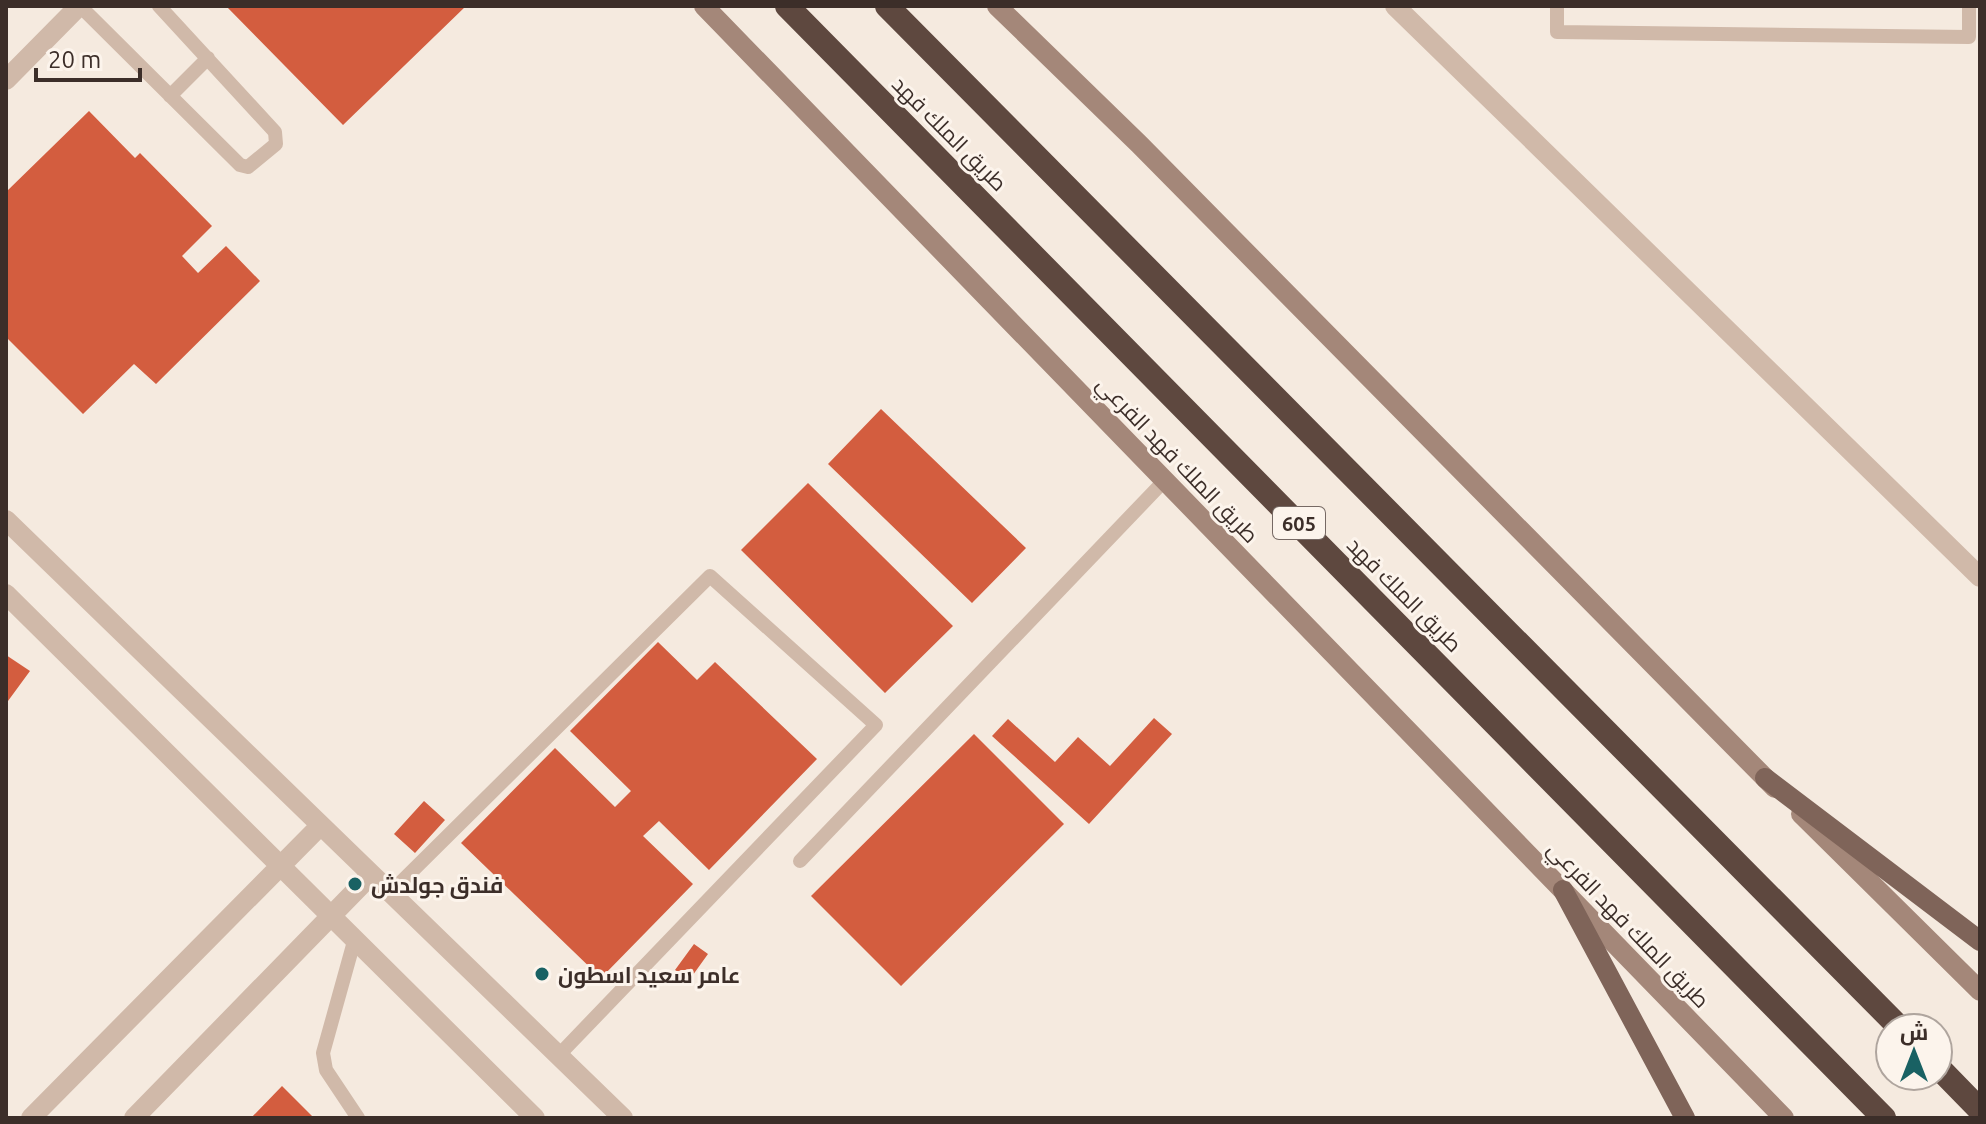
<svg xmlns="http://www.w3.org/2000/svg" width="1986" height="1124" font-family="Ubuntu,Cairo,sans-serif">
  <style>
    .building { fill: #d35d3f }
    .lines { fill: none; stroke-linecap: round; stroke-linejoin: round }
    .lane { stroke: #d0b9a9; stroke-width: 14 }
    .street { stroke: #d0b9a9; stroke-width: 20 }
    .secondary { stroke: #a48779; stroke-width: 20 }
    .primary { stroke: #7f6459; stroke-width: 20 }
    .highway { stroke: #5e483f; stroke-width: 24 }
    .poi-dot { fill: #196163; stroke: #fcf4ec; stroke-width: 3 }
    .labels { text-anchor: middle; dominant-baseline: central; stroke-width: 6; stroke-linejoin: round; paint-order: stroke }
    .shield { fill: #fcf4ec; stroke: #766964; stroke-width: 2 }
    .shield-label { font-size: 20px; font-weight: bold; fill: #3c2e29 }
    .street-label { font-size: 22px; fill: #3c2e29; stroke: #fcf4ec }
    .poi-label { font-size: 22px; font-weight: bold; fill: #3c2e29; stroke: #fcf4ec; text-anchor: start }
  </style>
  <rect width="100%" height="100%" fill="#f5eadf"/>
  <path class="building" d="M226,6H466L343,125Z
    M89,111L135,158L140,153L212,226L182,256L198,273L226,246L260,281L156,384L134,364L83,414L6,337V192Z
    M881,409L1026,548L972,603L828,464Z
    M808,483L953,626L885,693L741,550Z
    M658,642L697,680L715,662L817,759L709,870L659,821L643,836L693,884L601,978L461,843L555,748L615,807L631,791L570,731Z
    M6,655L30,671L8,701L6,700Z
    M1154,718L1172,734L1089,824L992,736L1008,719L1055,762L1078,737L1110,766Z
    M974,734L1064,824L901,986L811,896Z
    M424,801L445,820L415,853L394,834Z
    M694,944L708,954L690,979L675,970Z
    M282,1086L314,1118H251Z"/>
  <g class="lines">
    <path class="lane" d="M80,6L240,165L248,167L276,144L275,132L159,6
      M1557,6V32L1969,37V6
      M170,96L208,58
      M800,861L1165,480
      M389,894L710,576L876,725L558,1056
      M355,938L323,1053L326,1070L358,1118"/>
    <path class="street" d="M1395,6L1980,577
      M6,80L79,6
      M6,520L623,1118
      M6,594L535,1118
      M31,1118L319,827
      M134,1118L370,876"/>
    <path class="secondary" d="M704,6L1784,1118
      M997,6L1139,144L1775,788
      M1801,814L1980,991"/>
    <path class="primary" d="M1765,778L1980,941
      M1563,890L1685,1118"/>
    <path class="highway" d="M787,6L1884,1118
      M887,6L1900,1028
      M1938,1067L1980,1110"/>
  </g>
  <g class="poi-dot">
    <circle cx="355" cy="884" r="8"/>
    <circle cx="542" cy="974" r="8"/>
  </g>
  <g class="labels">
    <rect class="shield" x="1273" y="507" width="52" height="32" rx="6"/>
    <g class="shield-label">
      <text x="1299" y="523">605</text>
    </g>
    <g class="street-label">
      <text transform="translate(950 133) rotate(45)">طريق الملك فهد</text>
      <text transform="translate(1178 459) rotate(46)">طريق الملك فهد الفرعي</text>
      <text transform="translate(1405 594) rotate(45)">طريق الملك فهد</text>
      <text transform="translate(1629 924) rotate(46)">طريق الملك فهد الفرعي</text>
    </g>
    <g class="poi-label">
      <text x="371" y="884">فندق جولدش</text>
      <text x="558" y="974">عامر سعيد اسطون</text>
    </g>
  </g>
  <rect width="1986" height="1124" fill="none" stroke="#3c2e29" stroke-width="16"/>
  <g transform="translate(1914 1052)"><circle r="38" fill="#fcf4ec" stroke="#afa59e" stroke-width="2"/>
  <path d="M0-6L14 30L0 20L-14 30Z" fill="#196163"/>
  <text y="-12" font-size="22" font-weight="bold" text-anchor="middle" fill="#3c2e29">ش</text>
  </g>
  <path d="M36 68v12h104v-12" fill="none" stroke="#3c2e29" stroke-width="4"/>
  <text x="48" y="68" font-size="24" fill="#3c2e29" stroke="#fcf4ec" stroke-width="6" paint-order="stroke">20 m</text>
</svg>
